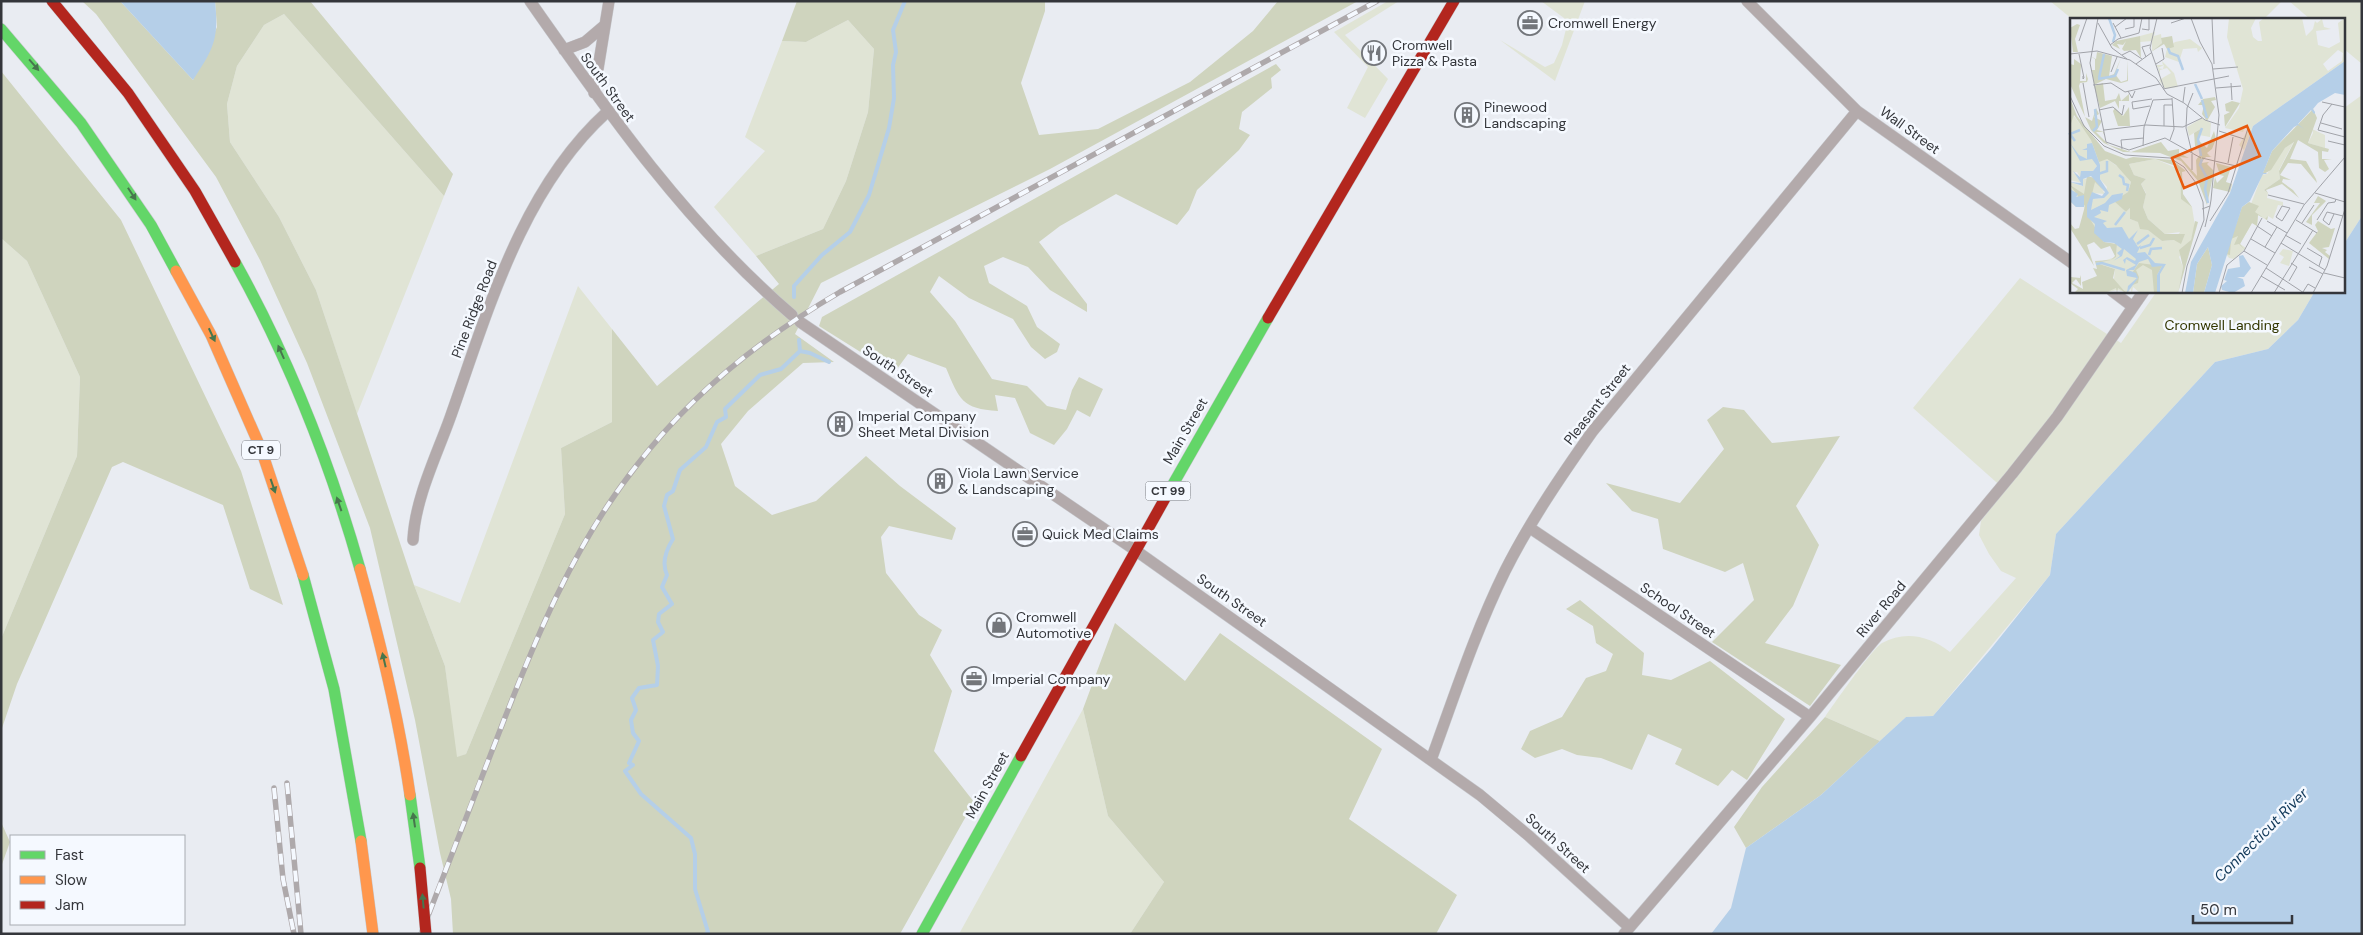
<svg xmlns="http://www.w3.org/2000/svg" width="2363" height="935" font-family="'DM Sans',sans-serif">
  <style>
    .green { fill: #e0e4d5 }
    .forest { fill: #cfd4be }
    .water { fill: #b5cfe8 }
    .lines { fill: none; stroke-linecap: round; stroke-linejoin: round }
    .stream { stroke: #b5cfe8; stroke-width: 4 }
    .street-casing { stroke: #c6c8cd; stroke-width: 12 }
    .fast-casing { stroke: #c6c8cd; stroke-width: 12 }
    .slow-casing { stroke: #c6c8cd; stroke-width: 12 }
    .jam-casing { stroke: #c6c8cd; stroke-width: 12 }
    .street { stroke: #b3aaab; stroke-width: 11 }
    .fast { stroke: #63d668; stroke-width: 11 }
    .slow { stroke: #ff974d; stroke-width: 11 }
    .jam { stroke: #b3261e; stroke-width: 11 }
    .rail-casing { stroke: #aea9ab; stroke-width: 5.5 }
    .rail { stroke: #f5f9ff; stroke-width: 4; stroke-dasharray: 11; stroke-linecap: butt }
    .jam-bridge-casing { stroke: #c6c8cd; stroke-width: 12; stroke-linecap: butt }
    .jam-bridge { stroke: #b3261e; stroke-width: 11 }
    .oneway { fill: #47764d }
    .labels { text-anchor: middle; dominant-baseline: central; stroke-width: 5; stroke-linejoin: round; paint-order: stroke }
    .shield { fill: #f5f9ff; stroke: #6e7076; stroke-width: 1 }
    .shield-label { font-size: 12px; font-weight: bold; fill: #34363b }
    .poi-label { font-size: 14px; fill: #34363b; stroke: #f5f9ff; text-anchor: start }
    .street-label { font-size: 14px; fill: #34363b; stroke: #f5f9ff }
    .park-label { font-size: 14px; fill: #333700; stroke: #f5f9ff }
    .water-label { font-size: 15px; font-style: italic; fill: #0f3758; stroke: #f5f9ff }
    .inset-river { fill: none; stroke: #b5cfe8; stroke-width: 2.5 }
    .inset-road { fill: none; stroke: #a1a3a9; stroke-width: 1 }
    .view { fill: #e8590c; fill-opacity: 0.15; stroke: #e8590c; stroke-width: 2.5 }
    .inset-edge { fill: none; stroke: #34363b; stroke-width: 2.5 }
  </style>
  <rect width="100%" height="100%" fill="#e9ecf2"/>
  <path class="green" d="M1388,1H1399L1345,35L1388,79L1365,118L1347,108L1368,67L1334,32Z
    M1541,1H1585L1555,81L1500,40L1545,67L1554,63L1562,45L1568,21Z
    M2050,1H2282L2264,19H2072Z
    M2289,1H2362V64L2344,49V19H2310Z
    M284,14L444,196L357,414L316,290L279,217L230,142L227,104L237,66L264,25Z
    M848,20L874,49L868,112L846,181L823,229L756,256L714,207L765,151L745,137L782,41L806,42Z
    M2362,95V216L2344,244V108Z
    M1,238L27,261L80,377L77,456L1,639Z
    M2020,278L2121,343L2157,291H2315L2298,320L2268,349L2215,362L2056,534L2050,575L1933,716L1906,717L1880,741L1825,717C1834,704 1872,649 1882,643C1905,630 1930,636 1950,652L2016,578L2001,571L1989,554L1979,535L1981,521L2005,490L1913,408Z
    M578,286L612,329V422L561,448L565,514L466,754L456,758L445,666L414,585L460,603Z
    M1083,709L1108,816L1164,882L1130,934H959Z"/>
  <path class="forest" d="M82,1H120L193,80L217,27L215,1H310L453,174L444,196L284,14L264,25L237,66L227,104L230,142L279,217L316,290L414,585L445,666L457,757L466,754L565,514L561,448L612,422V329L657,386L779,284L756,256L823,229L846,181L868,112L874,49L848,20L806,42L782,41L797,1H1045V11L1021,83L1039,135L1098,129L1190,82L1253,31L1278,1H1358L1050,169L821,283L795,334L834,362L803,363L748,411L721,444L735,486L772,515L816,501L866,456L900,486L956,528L952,540L889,526L881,537L886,573L919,615L942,630L930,655L952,691L934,751L974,802L900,934H453L451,899L440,853L415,720L370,528L307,363L260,260L216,177L96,14Z
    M1276,64L1281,70L1271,78L1272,88L1242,112L1239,129L1250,135L1239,150L1197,190L1189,210L1177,225L1116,194L1060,226L1039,242L1087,304V312L1050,290L1028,267L1003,257L984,266L989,283L1027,306L1037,327L1060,344L1057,352L1045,359L1031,347L1013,319L969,298L939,276L930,292L955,321L992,379L1027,386L1047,406L1066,410L1072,390L1079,377L1103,389L1090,417L1077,410L1067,429L1054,445L1030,433L1015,398L995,395L998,411C962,409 959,399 946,368L908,354L894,373L819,326L822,317Z
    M1,71L121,220L241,471L283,605L250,589L223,505L123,462L112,467L17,684L1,731V639L77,456L80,377L27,261L1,238Z
    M1723,407L1744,410L1772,443L1840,436L1796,506L1819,545L1793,606L1765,643L1841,665L1810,706L1712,642L1754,600L1743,563L1725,572L1663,549L1658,519L1632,511L1606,483L1680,503L1724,449L1707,420Z
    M1580,600L1644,653L1642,675L1671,680L1710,661L1785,719L1747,780L1732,770L1718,786L1675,764L1682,749L1648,734L1632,770L1601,758L1577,755L1562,749L1535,758L1521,749L1530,731L1562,717L1586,678L1606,671L1613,654L1596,643L1593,626L1566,609Z
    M1115,623L1185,681L1220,633L1382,749L1349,819L1457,895L1436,934H1130L1164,882L1108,816L1083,709Z
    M1825,717L1880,741L1821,795L1746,848L1734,827L1762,787Z
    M1,822L10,842L1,867Z"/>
  <path class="water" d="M120,1H215C219,39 214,48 193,80Z
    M2362,216V934H1711L1731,908L1746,848L1821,795L1906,717L1933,716L1990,650L2050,575L2056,534L2215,362L2268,349L2298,320L2315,291H2344V244Z"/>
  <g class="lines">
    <path class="stream" d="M794,297V286L822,255L850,232L869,195L889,128L894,98L893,65L896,52L893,30L905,1
      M799,340L800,351L810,353L829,362
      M706,934L708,932L695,889V854L691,838L641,794L625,771L633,765L629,763L639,741L633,733L631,720L636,710L632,698L639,688L657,685L658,666L653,640L663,632L658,622L659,614L672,604L662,587L667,575C661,562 666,550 673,539L664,506L667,495L673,491L680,470L706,447L717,422L726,417L725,409L760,375L781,369L800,351"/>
    <defs>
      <path id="street" d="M530,1C609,114 687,225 792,315
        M1747,1L1857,111L2072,263
        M564,50L585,42L605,25
        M594,93L609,1
        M2112,291L2133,307
        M800,322L1135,550L1480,795L1529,836L1629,927
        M1530,528L1810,717
        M413,540C415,499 436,457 450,418C488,311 521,190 607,112
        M1431,760C1454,697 1475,632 1505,571C1529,523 1561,476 1592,432L1857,111
        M1624,934L1810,717L2012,474L2057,417L2144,291"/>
      <path id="fast" d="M1,29L81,123L151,225L176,271
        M235,262C289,359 330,463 360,569
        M1168,493L1268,318
        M303,575L334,689L361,841
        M410,795L420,868
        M922,934L1021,756"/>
      <path id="slow" d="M176,271L211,335L261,449L303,575
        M360,569C381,644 399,719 410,795
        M361,841L373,934"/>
      <path id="jam" d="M52,1L128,93L195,191L235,262
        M1268,318L1454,1
        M1021,756L1168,493"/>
    </defs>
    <use href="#street" class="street-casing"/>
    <use href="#fast" class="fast-casing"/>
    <use href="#slow" class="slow-casing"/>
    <use href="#jam" class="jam-casing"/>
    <use href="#street" class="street"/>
    <use href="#fast" class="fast"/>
    <use href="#slow" class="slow"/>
    <use href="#jam" class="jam"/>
    <defs>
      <path id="rail" d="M287,783L301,934
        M274,788L283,879L294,934
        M421,934C446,869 471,804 497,738C534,642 572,547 637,465C692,393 763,337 840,292L1377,1"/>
    </defs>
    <use href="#rail" class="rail-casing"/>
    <use href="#rail" class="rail"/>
    <defs>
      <path id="jam-bridge" d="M420,868L426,934"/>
    </defs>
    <use href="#jam-bridge" class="jam-bridge-casing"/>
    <use href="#jam-bridge" class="jam-bridge"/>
  </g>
  <defs><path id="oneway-solid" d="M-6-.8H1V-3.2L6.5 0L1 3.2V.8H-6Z" transform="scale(1.25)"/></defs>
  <g class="oneway">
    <use href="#oneway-solid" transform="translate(34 65) rotate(49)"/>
    <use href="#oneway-solid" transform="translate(132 194) rotate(57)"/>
    <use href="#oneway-solid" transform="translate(212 335) rotate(65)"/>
    <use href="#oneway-solid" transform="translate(281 352) rotate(-114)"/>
    <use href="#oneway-solid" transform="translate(273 486) rotate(71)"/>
    <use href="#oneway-solid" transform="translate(339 504) rotate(-109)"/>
    <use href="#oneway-solid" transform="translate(384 660) rotate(-103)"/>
    <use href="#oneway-solid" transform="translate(414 820) rotate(-98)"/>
    <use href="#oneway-solid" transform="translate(423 901) rotate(-95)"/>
  </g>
  <defs>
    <symbol id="office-ring" viewBox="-11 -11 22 22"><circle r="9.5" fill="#f5f9ff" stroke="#73767b" stroke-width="1.5"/><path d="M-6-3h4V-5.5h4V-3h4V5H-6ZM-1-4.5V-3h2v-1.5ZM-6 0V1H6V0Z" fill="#73767b"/></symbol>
    <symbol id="restaurant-ring" viewBox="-11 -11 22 22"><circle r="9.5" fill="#f5f9ff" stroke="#73767b" stroke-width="1.5"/><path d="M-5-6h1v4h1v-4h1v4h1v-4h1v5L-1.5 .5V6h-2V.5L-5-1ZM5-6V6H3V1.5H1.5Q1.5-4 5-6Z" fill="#73767b"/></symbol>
    <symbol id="building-ring" viewBox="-11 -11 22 22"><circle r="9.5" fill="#f5f9ff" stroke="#73767b" stroke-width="1.5"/><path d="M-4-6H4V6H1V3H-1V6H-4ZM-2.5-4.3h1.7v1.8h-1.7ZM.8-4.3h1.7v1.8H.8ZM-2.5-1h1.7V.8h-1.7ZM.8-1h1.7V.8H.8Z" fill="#73767b"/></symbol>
    <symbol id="shop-ring" viewBox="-11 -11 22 22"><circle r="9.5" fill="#f5f9ff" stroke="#73767b" stroke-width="1.5"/><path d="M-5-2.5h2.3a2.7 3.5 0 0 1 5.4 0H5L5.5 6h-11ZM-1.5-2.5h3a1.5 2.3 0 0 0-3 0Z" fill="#73767b"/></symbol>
  </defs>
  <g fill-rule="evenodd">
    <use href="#office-ring" x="1516" y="9" width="28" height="28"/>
    <use href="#restaurant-ring" x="1360" y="39" width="28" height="28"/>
    <use href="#building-ring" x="1453" y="101" width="28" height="28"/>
    <use href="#building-ring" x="826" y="410" width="28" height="28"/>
    <use href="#building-ring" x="926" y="467" width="28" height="28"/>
    <use href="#office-ring" x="1011" y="520" width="28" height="28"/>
    <use href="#shop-ring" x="985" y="611" width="28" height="28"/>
    <use href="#office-ring" x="960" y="665" width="28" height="28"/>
  </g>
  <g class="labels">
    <g class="shield">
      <rect x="242" y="440.5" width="38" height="19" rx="4"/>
      <rect x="1145.5" y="481.5" width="45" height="19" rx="4"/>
    </g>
    <g class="shield-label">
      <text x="261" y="450">CT 9</text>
      <text x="1168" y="491">CT 99</text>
    </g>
    <g class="poi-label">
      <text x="1548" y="23">Cromwell Energy</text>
      <text x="1392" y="45">Cromwell<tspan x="1392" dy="16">Pizza &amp; Pasta</tspan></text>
      <text x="1484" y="107">Pinewood<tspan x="1484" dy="16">Landscaping</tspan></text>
      <text x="858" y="416">Imperial Company<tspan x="858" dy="16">Sheet Metal Division</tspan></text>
      <text x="958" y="473">Viola Lawn Service<tspan x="958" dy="16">&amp; Landscaping</tspan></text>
      <text x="1042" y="534">Quick Med Claims</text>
      <text x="1016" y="617">Cromwell<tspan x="1016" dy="16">Automotive</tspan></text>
      <text x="992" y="679">Imperial Company</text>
    </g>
    <g class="street-label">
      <text transform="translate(608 87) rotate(54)">South Street</text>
      <text transform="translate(1910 130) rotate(36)">Wall Street</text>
      <text transform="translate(474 309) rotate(-69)">Pine Ridge Road</text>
      <text transform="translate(898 371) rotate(34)">South Street</text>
      <text transform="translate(1597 404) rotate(-52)">Pleasant Street</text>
      <text transform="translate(1185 431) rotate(-60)">Main Street</text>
      <text transform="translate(1232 600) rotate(35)">South Street</text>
      <text transform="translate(1881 609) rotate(-50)">River Road</text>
      <text transform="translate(1678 610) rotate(34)">School Street</text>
      <text transform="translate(987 785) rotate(-61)">Main Street</text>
      <text transform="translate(1558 843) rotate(42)">South Street</text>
    </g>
    <g class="park-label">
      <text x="2222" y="325">Cromwell Landing</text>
    </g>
    <g class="water-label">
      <text transform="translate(2261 835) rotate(-45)">Connecticut River</text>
    </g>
  </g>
  <g transform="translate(2070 18)">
    <rect width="275" height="275" fill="#e9ecf2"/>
    <path d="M159,0H186L181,10L183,19L188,23H192L189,4L194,0H232L236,18L243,11L245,3L247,5L252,1L254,9L261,11L246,13L248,27L259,30L270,24L268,5L275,0V43L183,108L172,138L174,132L169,127L179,110L175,109L173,114L155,110L169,90L173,71L157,19ZM268,32L273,35L272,43L258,53L253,46ZM85,14L84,18L91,16L92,25L82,33V23L70,24V18ZM120,21L132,30L128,34L127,30L113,31L109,44L95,39L97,31L105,24ZM92,43L104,55L108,69L95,71L89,62L101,55L97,50L90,52V57L88,50L93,51L94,47L88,50L86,47H93ZM3,97L37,141L51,151L61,164L58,174L45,183L56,194L60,190V201L69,204L92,223L104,222L110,214L95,216L78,201L73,189L76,175L71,166L76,161L64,157L59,146L85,141L109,151L111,176L122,189L125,208L121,222L109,239L113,249L108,275H70L63,269L62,275L60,270L59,275L47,272L35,275L43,270L45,251L26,245L46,239L47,226L17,203L14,189H6L0,183V164L12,168L13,161L25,160L35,176L22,175L20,189L23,181L34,180L37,169L30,161L27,148L23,153H12L10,159L7,154L2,155L7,156L12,165L0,162V98ZM132,100L141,105L140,119L129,117L132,110L119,118L117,109ZM242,111L255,117V130L238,125L243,115ZM224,123L209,152L210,161L194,172L198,175L197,180L213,184V188L208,187L203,201L198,198L197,202L188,197L187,208L182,205L170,226L176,230L164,241L159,240L156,236L172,189L181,186L192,157L197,156L215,130ZM213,231L223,233L219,248L210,245L214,239L209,236Z" fill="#e0e4d5" fill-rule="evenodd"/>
    <path d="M7,6L10,7L5,21L8,34H3L0,10ZM70,18L71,40L66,32L54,33L52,31L56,23L53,27L47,26L50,31L42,27L46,23ZM102,18L104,29L97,31L94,26L81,34L92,25L91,20ZM27,34L42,38L39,58L44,56L51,40L45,56L51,64L57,62L58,42V63L51,65L36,61L24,67L22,52H25V41L20,38L26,41ZM4,41L11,46L10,63H16V55L18,61L17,64L10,65L9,68L15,99L22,103L26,90L29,96L24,99L32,103L27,112L34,114V117L33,114H26L39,127L61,134L91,124L98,133L109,131V135L119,140L110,139L127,158L126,142L131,135L130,130L125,128L124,115L132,110L128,122L137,130L144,113L146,121L142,131L137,135L140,138L136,137L142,139H136L131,145L139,144L137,146L144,153L137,187L128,163L111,143L90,135L53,134L34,125L21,112L0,66V46L4,47ZM33,65L35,83L46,81L49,75L51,83L59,76V83H49V91L45,83L30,90L24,68ZM145,79L146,82L141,83L145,89L137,103L132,96L134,87H128L133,81ZM0,80L7,98L35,133L56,141L63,139L102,142L116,153L112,154L113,176L122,189L111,181L110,154L106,148L85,141L59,146L64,157L76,161L71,166L76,176L73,189L78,201L95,216H115L111,226L104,222L92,223L78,212L70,211L68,204L60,201V190L56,194L44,183L58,174L61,164L46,147L37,141L29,144L21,122L4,97L0,108ZM162,83L170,85L155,109L154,97L160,94L156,93L155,86ZM59,89L60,108H48L43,93L45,90L53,98ZM243,91L247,100L238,125L259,131L258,134L252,133V141H262L254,142L259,151L255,154L249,150L248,134L228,122L220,141L236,143L246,161L247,165L231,146L218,145L210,157L221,162L213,161L212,164L223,172L229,180L212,166L196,172L198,175L194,172L210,161L209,153L224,124L215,130L201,152L192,157L202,133ZM146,145L161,149L156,164L162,166L160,174L143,170L145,159L147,165L154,158L150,157ZM17,158L25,160L35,174L25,164L17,196L34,224L47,226L46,239L41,242L26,245L45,251L43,260L56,275L48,270L47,275L46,270L35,275L5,274L8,271L0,265L1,259L10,260L11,257V268L6,261L2,265L13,271L12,264L27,258L23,250L27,251L25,243L41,242L45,238L40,228L31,231L24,224L17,227L24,248L0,210V205L5,211L9,210L15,188L0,167L14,176ZM248,178L256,183L242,197V207L236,204L250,185H244ZM179,184L189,188L185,194L195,201L198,198L197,202L188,197L187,208L182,205L170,226L175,232L169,226L164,227L168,218L161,221L160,237L156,236L172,189ZM125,203L128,204L108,275L113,249L109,232L121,222ZM248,203L261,211L265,210L259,229L252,230L257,232L255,234L260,238L259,241L239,225L248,213L245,207ZM138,229L142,247L134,275H123L127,246ZM69,245L92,248L87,257V275H84L82,252L73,247L66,252L69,259L68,265L60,268L68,260L62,255Z" fill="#cfd4be"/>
    <path d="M275,43V77L265,75L248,85L243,91L245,94V95L244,96L241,92L228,106L234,111L228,107L224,109L202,133L193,155H196L197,156H193L180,183L172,189L145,275H134L142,247L138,229L127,246L123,275H115L121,244L160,175L183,108ZM0,125L9,137L17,141V132H12L17,130V126L22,125L30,147V161L39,175L34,180L23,181L21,192L35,185L42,177L53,175L52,181L39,187L38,194L30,192L31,195L24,199L37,203L33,205L37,210L52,209L59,221L68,212L63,221L68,229L71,227L67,235L75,234L85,245L96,246L90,256V275H87V257L92,248L82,249L78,241L69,244L64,252H58L66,255L68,260L57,275L58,268L67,260L57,258L56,252L66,247L56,241L55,246L53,242L57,239L65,243L66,241L54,231L52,238L43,243L50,238L47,235L52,231L44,225L34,224L24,215L25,206L17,199V187L22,174L32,178L35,174L21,158L13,161V168L0,164L11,165L3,153L10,159L11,153H23L27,148L22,141L10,143ZM0,171L8,176L6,179L14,177V189H6L0,183ZM173,237L181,250L174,259H167L173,261L175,268L163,275L152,272L151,268L157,263L154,262L158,251L170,249L169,238Z" fill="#b5cfe8"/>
    <path class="inset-river" d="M39,0L45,17L43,24M98,30L100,35L108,38L113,52M29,60L34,36M28,61L45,58L48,51M125,66L132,81M132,82L137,100M23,113L27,109L25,91M5,123L0,116L10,112M131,138L128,121L132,110M132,141L130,147L137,160L135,171L138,185M28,156L37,153V143M49,157L53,160L54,166L58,167L57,173M45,207L55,194M67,226L79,217M70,230L80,227L84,220M79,237L81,231L92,230M26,246L32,245L55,252"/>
    <path class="inset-road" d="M28,0L20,45L36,124L59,132L95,120L131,140M87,0L80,30L94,70M121,0L130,24L142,46L149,97L141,182L140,188L132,191M142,0L144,46M28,5L42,30L57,41M43,5L51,20M101,5L116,0M45,9L57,0M55,11L64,9V0M72,11L79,12V0M9,23L17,0M40,27L48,21L69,15L72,0M0,36L27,33L60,42L86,60L97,76L114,85L135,102L150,107M9,36L14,60L13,61V58M52,37L60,33L72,41M76,39L72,29L80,27M66,46L81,35M86,46L94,41L92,30M143,51L168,49M41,54L47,39M13,65L19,99M161,65L162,82M23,67L41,65L55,74L90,66M146,70L171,68M93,71L159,58M58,73L62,80L65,73M0,78L14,108L34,128L55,137L100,140L114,149L126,165L133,184L134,202L117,248L112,275M113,84L115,69M252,84L275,89M262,86L253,97L248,112L275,119M80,88L63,91L62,84L82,81M29,92L43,89L52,97L54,87M251,105L272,111M94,108V87H102M34,112L76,107L113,109L132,100M149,113L174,121M100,122L104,111L102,80M258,123L275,127M73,128L74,109L83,82L102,81M52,131L51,122L74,120M122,135L116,110L117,90L123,75M132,140L166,148M158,145L163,119M122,152V136M245,175L275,184M198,177L234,186M212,188L220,190L212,203L206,199ZM257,194L253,202L259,207L264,196M257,194L273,198M226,202L247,215M247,202L258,185L265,184L266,181M140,203L158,175L178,110M197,203L217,215M232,205L244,187M187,208L202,218M135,209L140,188M215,217L231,226M181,221L205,235M211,225L255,252M195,229L207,209M237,230L252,239L249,248M174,233L192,200M174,233L197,247M239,249L253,256M196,250L234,275M254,255L275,260M191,258L215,272M219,263L227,249L221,245M233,274L238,266L245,270M149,275L157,247L174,233M181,275L234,187L275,139M204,275L243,212M243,275L257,248L275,191"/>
    <path class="view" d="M177,108L190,138L114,170L102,140Z"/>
    <rect width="275" height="275" class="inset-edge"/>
  </g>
  <rect width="2363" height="935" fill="none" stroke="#34363b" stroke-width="5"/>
  <rect x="10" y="835" width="175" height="90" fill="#f5f9ff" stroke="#a8abb1"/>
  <rect x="20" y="851" width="25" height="8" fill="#63d668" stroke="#a8abb1"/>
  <text x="55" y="860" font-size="15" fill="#34363b">Fast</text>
  <rect x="20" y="876" width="25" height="8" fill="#ff974d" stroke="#a8abb1"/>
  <text x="55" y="885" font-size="15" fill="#34363b">Slow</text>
  <rect x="20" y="901" width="25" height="8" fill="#b3261e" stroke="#a8abb1"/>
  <text x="55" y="910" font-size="15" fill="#34363b">Jam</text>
  <path d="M2193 915v8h99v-8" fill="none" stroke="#34363b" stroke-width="2.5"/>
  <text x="2200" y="915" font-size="15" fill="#34363b" stroke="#f5f9ff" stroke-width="4" paint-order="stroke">50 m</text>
</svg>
